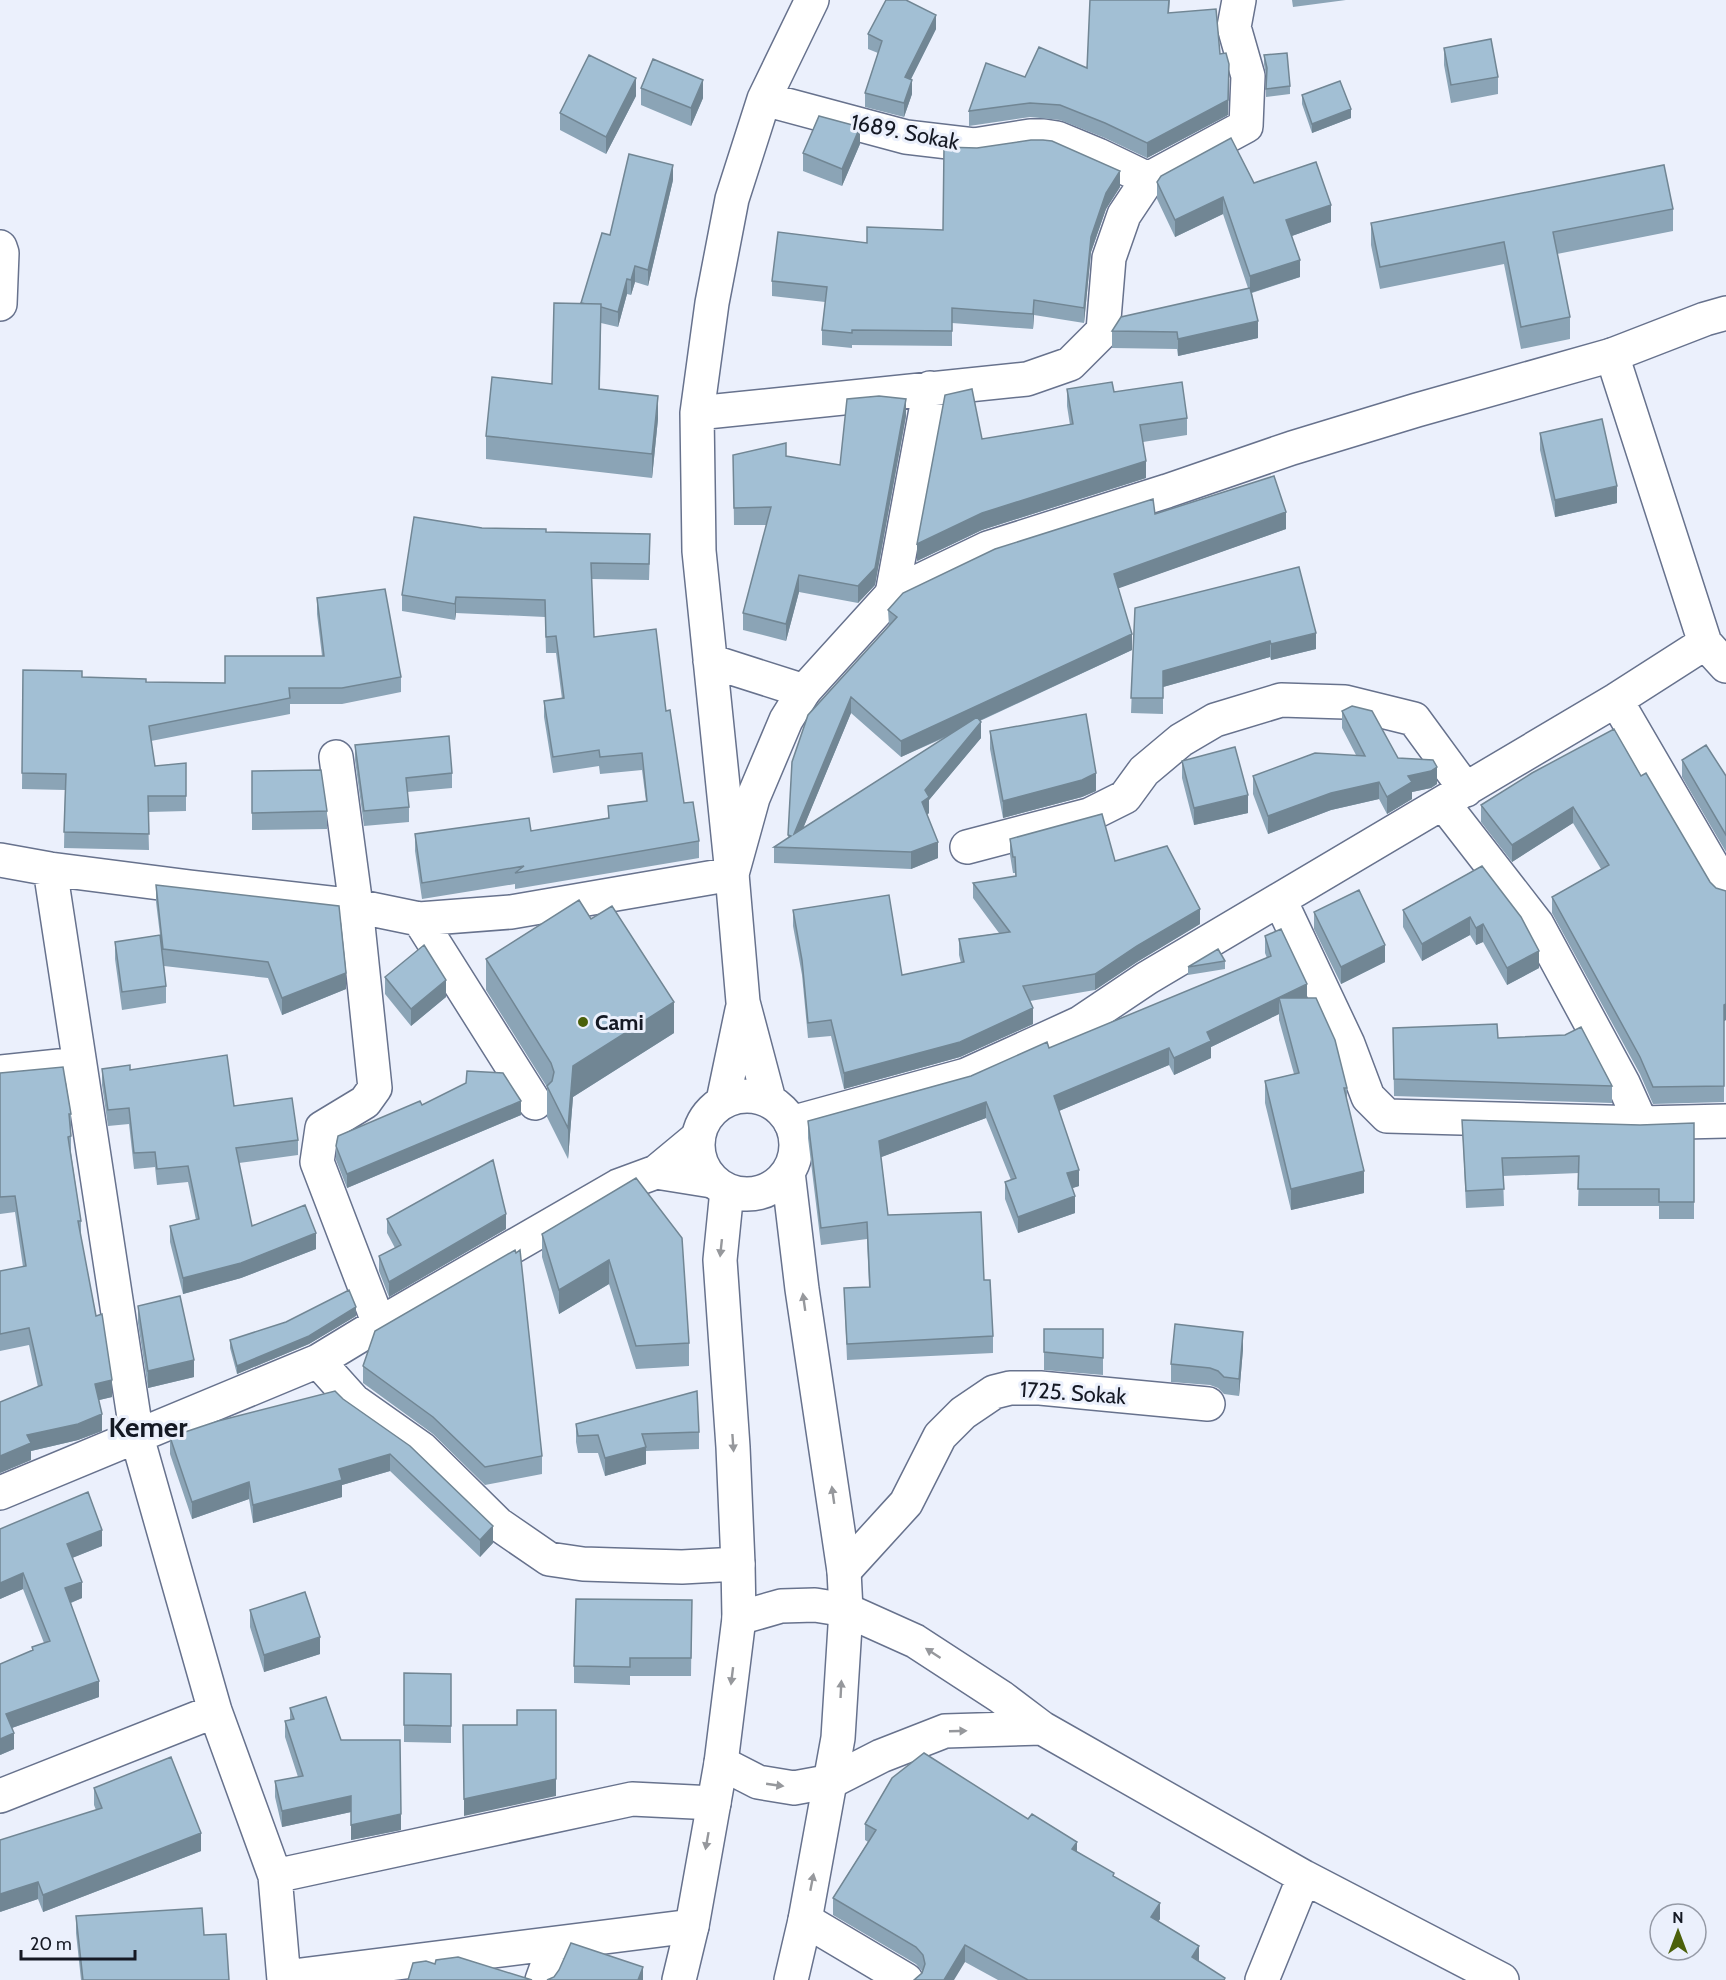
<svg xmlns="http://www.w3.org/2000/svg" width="1726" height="1980" font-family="Cabin,sans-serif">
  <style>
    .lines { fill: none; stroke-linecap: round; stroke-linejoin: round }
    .minor-casing { stroke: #67728d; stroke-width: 36 }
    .major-casing { stroke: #67728d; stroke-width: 36 }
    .minor { stroke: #fff; stroke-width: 33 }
    .major { stroke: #fff; stroke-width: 33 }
    .wall { fill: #8ba4b6; fill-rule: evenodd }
    .shaded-wall { fill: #718694 }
    .building { fill: #a2bfd4; stroke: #718694; stroke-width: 1.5 }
    .oneway { fill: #96989c }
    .poi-dot { fill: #4b600a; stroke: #ebf0fc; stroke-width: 2 }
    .labels { text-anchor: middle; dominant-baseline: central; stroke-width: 6; stroke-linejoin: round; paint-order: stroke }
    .street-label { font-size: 22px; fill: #151924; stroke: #ebf0fc }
    .poi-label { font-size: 22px; font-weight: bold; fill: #151924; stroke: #ebf0fc; text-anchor: start }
    .district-label { font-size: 28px; font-weight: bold; fill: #151924; stroke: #ebf0fc }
  </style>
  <rect width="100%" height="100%" fill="#ebf0fc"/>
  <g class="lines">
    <defs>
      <path id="minor" d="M764,99L906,137L974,145L1030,136H1044L1057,138L1098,155L1148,179
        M0,247L2,253L0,304
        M1612,355L1705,643L1726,666
        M697,413L1027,379L1070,364L1103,331L1109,258L1124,215L1148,179L1246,126L1248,76L1234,27L1239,0
        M892,594L930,388
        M710,661L804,691
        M1616,700L1726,889
        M336,757L356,906L375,1088L365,1102L322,1128L317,1162L379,1324
        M1443,803L1537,924L1623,1083L1641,1123
        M967,847L1089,815L1125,797L1144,771L1181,740L1215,720L1281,700L1345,702L1414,719L1466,790
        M0,860L50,869L190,887L356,906L419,919L511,912L732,874L699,551L697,413L712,303L732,199L764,99L812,0
        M50,869L137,1437L215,1711L275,1876L284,1980
        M1280,900L1348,1044L1368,1097L1387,1116L1641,1123L1726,1121
        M419,919L535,1103
        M0,1072L78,1064
        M791,1123L966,1075L1080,1023L1147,978L1616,700L1705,643
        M656,1172L712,1181
        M318,1361L354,1401L422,1449L498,1524L549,1559L583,1564L614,1565L682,1567L738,1564L739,1618L781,1606L815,1605L846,1610L915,1641L1001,1697L1042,1728L945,1731L881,1756L832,1781L794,1788L758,1782L721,1763
        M0,1493L318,1361L379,1324L618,1186L656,1172L697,1138
        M844,1571L906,1503L940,1436L963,1413L994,1392L1010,1388H1040L1208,1404
        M1042,1728L1304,1877L1502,1980
        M0,1796L215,1711
        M275,1876L632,1799L714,1803
        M805,1920L906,1980
        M285,1977L692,1926
        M542,1980L555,1944
        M1262,1980L1304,1877"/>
      <path id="major" d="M698 1145a49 49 0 1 1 98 0a49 49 0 1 1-98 0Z
        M769,1100L743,1002L732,874L753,798L786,720L804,691L892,594L988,548L1167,491L1292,448L1417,410L1612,355L1705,319L1726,313
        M723,1101L742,1010
        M788,1172L802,1289L844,1571L846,1610L838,1738L805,1920L791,1980
        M727,1190L720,1260L733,1447L738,1564
        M679,1980L692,1926L721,1763L739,1618"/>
    </defs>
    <use href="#minor" class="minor-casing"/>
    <use href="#major" class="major-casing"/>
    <use href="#minor" class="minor"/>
    <use href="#major" class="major"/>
  </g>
  <path class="wall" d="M1090,0H1170L1169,13L1220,54L1229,78L1228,115L1147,158L1105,138L1060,120L1030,117L969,126V111L1025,77L1087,68Z
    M1292,0H1346L1293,7Z
    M936,29L911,79L912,94L904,117L865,107V93L878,53L868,49V34Z
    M1444,48L1498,77V94L1451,103L1444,65Z
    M1264,55L1290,86V94L1266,97V75L1264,64Z
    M641,88L703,98L691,126L641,105Z
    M1302,95L1351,118L1312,133L1302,104Z
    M636,96L606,154L560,130V113Z
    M860,144L842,186L803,171V153Z
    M673,180L648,286L635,282L631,295L627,294L618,327L601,323L600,389L658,419L652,478L486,459V436L552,384L581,303L610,235Z
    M1157,182L1254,183L1331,222L1292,236L1300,277L1252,293L1258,338L1178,356L1177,349L1112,348V331L1248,288L1223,214L1175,237L1157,199Z
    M1120,187L1106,209L1091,252L1084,323L1034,315L1033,329L952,323V346L852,345V348L822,345V330L825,302L772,296V281L867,243L943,230Z
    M1673,209V231L1557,254L1570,317V339L1521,349L1504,264L1380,289L1371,245V223Z
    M1067,389L1114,392L1187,418V435L1143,442L1146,478L982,530L917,561L982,439L1070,425L1067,406Z
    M906,416L875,585L858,603L799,592L786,641L743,630V613L767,525H734L733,455L786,456L840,465Z
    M1540,433L1617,503L1555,517L1540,450Z
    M1155,514L1286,529L1118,588L1132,650L980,721L981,738L929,800V813L927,815L938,858L911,869L774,863V847L788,838L792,762L889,626L888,610ZM851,713L901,757L946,737L803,828Z
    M482,528L546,532L650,550L649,580L591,579L594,637L666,711L684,803L699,841V858L515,889V884L422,899L415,851V834L531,831L608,818V806L646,801L642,770L600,774L599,766L553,773L544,717V701L562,699L556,653H546L545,617L456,613L455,620L402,611V595Z
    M317,598L401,677V692L342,704H290V714L151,741L155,766L186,763V811L148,812L149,850L64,848L65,790L22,789L23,670L82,677L146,682L225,683L322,656L317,614Z
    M1135,608L1316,649L1271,660L1270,657L1163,687V714L1131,713Z
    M1342,711L1398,758L1437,784L1431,788L1412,792V799L1387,814L1379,799L1331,810L1268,834L1253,794V776L1356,755L1342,728Z
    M990,731L1096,791L1082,797L1003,818L990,749Z
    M355,745L452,773V788L407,792L409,807V822L364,826L355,760Z
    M1682,760L1726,776V852L1682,777Z
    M1182,761L1248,813L1194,825L1182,778Z
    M252,771L327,811V829L252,830Z
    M1641,776L1710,882L1716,888L1726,891V1020L1724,1021V1102L1653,1104L1640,1074L1552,913V897L1601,869L1573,823L1512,862L1481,822V805Z
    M1010,839L1115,861L1200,924L1137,962L1095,990L1030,1001L1033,1024L960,1057L844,1089L831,1036L808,1038L802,975L793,926V910L902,975L961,963L959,955V939L999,933L973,898V883L1016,876L1015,873H1013L1010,855Z
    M1482,866L1539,968L1507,985L1483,942L1476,945L1470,935L1422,961L1403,927V910Z
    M156,885L346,989L282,1015L268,978L164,966L166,986V1003L122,1010L115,959V942L160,935L156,902Z
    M1314,912L1385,962L1341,984L1314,929Z
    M591,919L674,1033L573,1097L568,1159L547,1117V1087L486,990V959Z
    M1265,936L1307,998L1347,1088V1104L1364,1193L1291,1210L1265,1103V1081L1294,1074L1279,1020V1014L1211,1047V1058L1174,1075L1169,1065L1059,1111L1079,1186L1072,1188L1075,1213L1018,1233L1005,1199V1182L1011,1180L986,1118L881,1157L888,1215L984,1280L993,1336V1353L847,1360L844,1288L869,1287L867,1239L821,1245L808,1138V1121L971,1076L1049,1048L1267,958L1265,953Z
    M1225,961V969L1188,975V967Z
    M385,977L446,997L411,1026L385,994Z
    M1393,1028L1612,1086V1103L1394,1096Z
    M102,1069L130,1070L234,1106L298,1140V1155L239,1163L252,1226L316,1249L241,1278L183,1294L170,1242V1226L196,1220L188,1182L157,1185L155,1167L134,1169L129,1124L108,1126L102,1085Z
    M0,1073L71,1114V1153L81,1221V1238L112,1397L99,1400L102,1431L78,1440L31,1451V1460L0,1473L38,1387L29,1345L0,1351V1271L23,1267L15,1212L0,1214Z
    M422,1105L521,1115L347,1188L336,1160V1146Z
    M1462,1120L1640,1125L1694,1123V1219H1659V1206H1578L1579,1173L1503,1176L1504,1206L1466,1208Z
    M636,1178L689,1343V1366L636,1369L609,1284L559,1314L542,1257V1234Z
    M387,1219L506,1229L389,1297L379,1271V1256L395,1248L387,1233Z
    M138,1306L194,1377L148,1388L138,1323Z
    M356,1316L309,1344L237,1374L230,1348V1340Z
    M1044,1329H1103V1375L1044,1370Z
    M1243,1349L1239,1396L1224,1394L1218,1388L1210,1385L1171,1382V1364Z
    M363,1366L542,1456V1474L485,1485L433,1434L363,1383Z
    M335,1391L493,1543L480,1557L390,1471L342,1485V1497L253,1523L249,1499L192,1519L170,1454V1437Z
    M576,1424L699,1432V1449L646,1451V1464L605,1476L598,1453H578L576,1442Z
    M0,1529L102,1546L72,1558L82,1598L71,1603L99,1697L12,1728L14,1749L0,1755L32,1650V1647L44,1643L23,1589L0,1599Z
    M692,1600L691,1676H630V1685L574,1683V1666Z
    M250,1610L320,1654L264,1672L250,1627Z
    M404,1673L451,1674V1743L404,1742Z
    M290,1708L341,1740L401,1830L351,1840V1812L282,1827L275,1797V1781L298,1777L285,1737V1721L290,1720Z
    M94,1788L201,1851L43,1912L38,1899L0,1912L96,1810L94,1805Z
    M865,1824L1077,1852L1114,1877L1160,1919L1158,1921L1199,1961L1225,1980H998L965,1962L916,1979L922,1973V1971L916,1964L833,1915V1898L868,1842L865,1840Z
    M76,1916L204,1935L229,1980H81L76,1933Z"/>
  <path class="shaded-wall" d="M936,15V29L905,91V77Z
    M1229,64L1228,115L1147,158V143Z
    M636,78V96L606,154V137Z
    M703,80V98L691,126V108Z
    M912,80V94L904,117V103Z
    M1351,109V118L1312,133V124Z
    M860,127V144L842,186V169Z
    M673,165V180L648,286V270Z
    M1120,171V187L1106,209L1091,252L1084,323V308L1091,237L1106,193Z
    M1223,197V214L1175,237V220Z
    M1331,205V222L1286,238V220Z
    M1300,260V277L1250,293V276Z
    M635,266V282L631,295V280Z
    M627,279V294L618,327V312Z
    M1034,300V315L1033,329V314Z
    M1258,321V338L1178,356V339Z
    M658,396V419L652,478V454Z
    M906,399V416L875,585L858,603V586Z
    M1146,461V478L982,530L917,561V544L982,513Z
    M1617,486V503L1555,517V500Z
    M1286,512V529L1114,590V574Z
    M799,575V592L786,641V624Z
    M456,597V613L455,620V604Z
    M1316,633V649L1271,660V644Z
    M1132,634V650L901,757V741Z
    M1270,641V657L1163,687V714V671Z
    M851,697V713L795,848L794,834Z
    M981,722V738L929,800V813L922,818V802L925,790Z
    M1437,767V784L1431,788L1412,792V799L1387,814V797L1408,776Z
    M1096,773V791L1082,797L1003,818V801Z
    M1379,782V799L1331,810L1268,834V816L1331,793Z
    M1248,795V813L1194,825V808Z
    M1573,807V823L1512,862V845Z
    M938,842V858L911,869V852Z
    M1200,909V924L1137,962L1095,990V974L1137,946Z
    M1470,917V935L1422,961V944Z
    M1483,924V942L1476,945V928Z
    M1385,945V962L1341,984V967Z
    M1539,951V968L1507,985V968Z
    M346,973V989L282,1015V998Z
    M446,980V997L411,1026V1009Z
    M1307,984V1001L1279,998V1014L1211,1047V1058L1174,1075V1058L1207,1032Z
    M674,1002V1033L573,1097L568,1159V1128L573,1066Z
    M1726,1004V1020L1724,1021V1102V1005Z
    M1033,1008V1024L960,1057L844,1089V1073Z
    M1169,1048V1065L1054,1113V1096Z
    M521,1101V1115L347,1188V1174Z
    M986,1102V1118L879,1158V1141Z
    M1079,1170V1186L1067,1190V1173Z
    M1364,1171V1193L1291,1210V1189Z
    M1075,1196V1213L1018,1233V1217Z
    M506,1214V1229L389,1297V1282Z
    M316,1233V1249L241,1278L183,1294V1278Z
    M609,1260V1284L559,1314V1290Z
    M356,1307V1316L309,1344L237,1374V1366Z
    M1243,1332V1349L1239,1396V1379Z
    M194,1360V1377L148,1388V1371Z
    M112,1380V1397L95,1401V1384Z
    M102,1414V1431L78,1440L31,1451V1460L0,1473V1456L27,1435Z
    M646,1447V1464L605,1476V1458Z
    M390,1454V1471L342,1485V1497L253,1523V1505L339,1469Z
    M249,1482V1499L192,1519V1502Z
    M493,1526V1543L480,1557V1540Z
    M102,1530V1546L67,1560V1544Z
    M23,1573V1589L0,1599V1583Z
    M82,1582V1598L65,1605V1588Z
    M320,1637V1654L264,1672V1655Z
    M99,1681V1697L6,1730V1714Z
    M556,1710V1796L464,1816V1799Z
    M14,1733V1749L0,1755V1739Z
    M351,1796V1812L282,1827V1811Z
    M401,1814V1830L351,1840V1825Z
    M201,1833V1851L43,1912V1895Z
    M1077,1842V1859L1072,1849Z
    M38,1882V1899L0,1912V1894Z
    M1160,1903V1919L1151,1934V1917Z
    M965,1945V1962L954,1980H944Z
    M1199,1946V1963L1192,1957Z
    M643,1967V1980H638Z"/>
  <path class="building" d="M886,0H906L936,15L905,77L912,80L904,103L865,93L882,41L868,34Z
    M1090,0H1169L1168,13L1216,9L1220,54L1226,53L1229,64L1228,100L1147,143L1105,123L1060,105L1030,103L969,111L986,63L1025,77L1039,47L1087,68Z
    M1491,39L1498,77L1451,85L1444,48Z
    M1287,53L1290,86L1266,89L1267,68L1264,55Z
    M589,55L636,78L606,137L560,113Z
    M653,59L703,80L691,108L641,88Z
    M1340,81L1351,109L1312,124L1302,95Z
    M819,116L860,127L842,169L803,153Z
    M1231,138L1254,183L1316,162L1331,205L1286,220L1300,260L1250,276L1223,197L1175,220L1157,182L1161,176Z
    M1031,140H1043L1052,141L1120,171L1106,193L1091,237L1084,308L1034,300L1033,314L952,308V331L852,330V333L822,330L827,287L772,281L778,232L867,243V227L943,230L944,147L977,148Z
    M629,154L673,165L648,270L635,266L631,280L627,279L618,312L601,307V304H586L581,303L602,233L610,235Z
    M1664,165L1673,209L1553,232L1570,317L1521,327L1504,242L1380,267L1371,223Z
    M1250,288L1258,321L1178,339L1177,332L1112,331L1121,317Z
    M554,303L601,304L599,389L658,396L652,454L486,436L492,377L552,384Z
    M1112,382L1114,392L1182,382L1187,418L1140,425L1146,461L982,513L917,544L945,395L972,389L982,439L1073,424L1067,389Z
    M879,396L906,399L875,568L858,586L799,575L786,624L743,613L771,507L734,508L733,455L786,443V456L840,465L847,399Z
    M1602,419L1617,486L1555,500L1540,433Z
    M1274,476L1286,512L1114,574L1132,634L901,741L851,697L794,834L977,717L981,722L925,790L929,797L922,802L938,842L911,852L774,847L791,836L788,835L792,762L808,715L897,617L888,610L903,593L995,549L1153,499L1155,514Z
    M414,517L482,528L546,529V532L650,534L649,564L591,563L594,637L656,629L666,711L670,710L684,803L693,802L699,841L515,873L524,866L422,883L415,834L529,818L531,831L609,818L608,806L647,801L642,753L600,757L599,750L553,757L544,701L564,698L556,636L546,637L545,600L456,597L455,604L402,595Z
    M1299,567L1316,633L1271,644L1270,641L1163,671V698H1131L1135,608Z
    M385,589L401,677L342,688H289L290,698L149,726L155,766L186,763V796H148L149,834L64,832L66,774L22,773L23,670L82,671V677L146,679V682L225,683V656H324L317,598Z
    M1352,706L1372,711L1398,758L1433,760L1437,767L1431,771L1408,776L1412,782L1387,797L1379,782L1331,793L1268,816L1253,776L1315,753L1365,756L1342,711Z
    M1086,714L1096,773L1082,780L1003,801L990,731Z
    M1614,729L1641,776L1646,773L1710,882L1716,888L1726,891V1004L1724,1005V1086L1653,1087L1640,1057L1552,897L1609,865L1573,807L1512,845L1481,805L1532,773Z
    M449,736L452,773L406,778L409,807L364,811L355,745Z
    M1706,745L1726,776V835L1682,760Z
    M1235,747L1248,795L1194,808L1182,761Z
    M321,770L327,811L252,813V771Z
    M1102,814L1115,861L1167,846L1200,909L1137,946L1095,974L1023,986L1033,1008L960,1042L844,1073L831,1020L808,1023L802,960L793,910L889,895L902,975L964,962L959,939L1010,932L973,883L1016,876L1015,857H1013L1010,839Z
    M1482,866L1521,917L1539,951L1507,968L1483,924L1476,928L1470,917L1422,944L1403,910Z
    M156,885L339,906L346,973L282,998L268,962L163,949Z
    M1359,890L1385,945L1341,967L1314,912Z
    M579,900L591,919L612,906L674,1002L573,1066L568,1128L547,1086L552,1081L554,1072L551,1063L486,959Z
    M1281,929L1307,984L1207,1032L1211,1041L1174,1058L1169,1048L1054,1096L1079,1170L1067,1173L1075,1196L1018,1217L1005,1182L1016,1178L986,1102L879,1141L888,1215L981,1212L984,1280H990L993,1336L847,1344L844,1288L870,1287L867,1222L821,1228L808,1121L971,1076L1047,1042L1049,1048L1271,956L1265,936Z
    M160,935L166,986L122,992L115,942Z
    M424,945L446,980L411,1009L385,977Z
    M1218,949L1225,961L1188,967Z
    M1279,998H1316L1335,1040L1347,1088H1344L1364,1171L1291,1189L1265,1081L1299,1073Z
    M1497,1024L1498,1038L1565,1035L1581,1027L1612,1086L1394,1079L1393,1028Z
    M227,1055L234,1106L292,1098L298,1140L236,1148L252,1226L305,1205L316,1233L241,1263L183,1278L170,1226L199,1219L188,1166L157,1169L155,1152L134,1153L129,1108L108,1110L102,1069L130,1065V1070Z
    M63,1067L71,1114H69L71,1136L68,1137L81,1221H78L96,1316L102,1314L112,1380L95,1384L102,1414L78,1424L27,1435L31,1443L0,1456V1402L42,1385L29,1328L0,1334V1271L26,1266L15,1196L0,1197V1073Z
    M467,1071L503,1073L521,1101L347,1174L336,1146L338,1136L420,1101L422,1105L466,1083Z
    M1462,1120L1640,1125L1694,1123V1202H1659V1189H1578L1579,1156L1502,1158L1504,1189L1466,1191Z
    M493,1160L506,1214L389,1282L379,1256L401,1245L387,1219Z
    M636,1178L682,1238L689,1343L636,1346L609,1260L559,1290L542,1234Z
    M515,1250L516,1253L520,1250L542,1456L485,1467L433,1417L363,1366L375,1331Z
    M349,1290L356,1307L309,1336L237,1366L230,1340L286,1322Z
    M180,1296L194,1360L148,1371L138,1306Z
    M1175,1324L1243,1332L1239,1379L1224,1377L1218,1371L1210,1368L1171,1364Z
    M1044,1329H1103V1358L1044,1352Z
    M335,1391L343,1399L410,1446L493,1526L480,1540L390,1454L339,1469L342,1480L253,1505L249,1482L192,1502L170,1437L218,1421Z
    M697,1391L699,1432L642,1434L646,1447L605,1458L598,1435L578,1436L576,1424Z
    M88,1492L102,1530L67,1544L82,1582L65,1588L99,1681L6,1714L14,1733L0,1739V1664L33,1650L32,1647L50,1641L23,1573L0,1583V1529Z
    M305,1592L320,1637L264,1655L250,1610Z
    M576,1599L692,1600L691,1658H630V1667L574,1666Z
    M404,1673L451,1674V1726L404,1725Z
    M326,1697L341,1740H400L401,1814L351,1825V1796L282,1811L275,1781L303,1776L285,1721L294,1719L290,1708Z
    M517,1710H556V1779L464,1799L463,1725H517Z
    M924,1753L1028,1819L1032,1814L1077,1842L1072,1849L1114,1873L1113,1876L1160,1903L1151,1917L1199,1946L1192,1957L1225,1978L1224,1980H1028L965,1945L944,1980H914L922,1973L925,1964L923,1955L916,1947L833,1898L876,1830L865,1824L892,1778Z
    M171,1757L201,1833L43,1895L38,1882L0,1894V1840L102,1808L94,1788Z
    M202,1908L204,1935L226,1934L229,1980H83L76,1916Z
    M571,1943L643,1967L638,1980H547L554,1977L559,1970Z
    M458,1957L532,1980H408L413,1963L426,1961L435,1964L436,1960Z"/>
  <defs><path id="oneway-solid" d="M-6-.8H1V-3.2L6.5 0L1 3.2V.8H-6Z" transform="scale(1.5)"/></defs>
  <g class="oneway">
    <use href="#oneway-solid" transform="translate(721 1248) rotate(96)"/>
    <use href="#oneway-solid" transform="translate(804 1302) rotate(-98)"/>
    <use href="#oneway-solid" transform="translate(733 1443) rotate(86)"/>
    <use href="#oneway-solid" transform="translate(833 1495) rotate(-98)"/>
    <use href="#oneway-solid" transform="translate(933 1653) rotate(-147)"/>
    <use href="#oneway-solid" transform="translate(732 1676) rotate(97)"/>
    <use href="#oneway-solid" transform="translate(841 1689) rotate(-87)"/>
    <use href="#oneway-solid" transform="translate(958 1731) rotate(-2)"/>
    <use href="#oneway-solid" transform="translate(775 1785) rotate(8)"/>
    <use href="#oneway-solid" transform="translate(707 1841) rotate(100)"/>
    <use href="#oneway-solid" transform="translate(812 1882) rotate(-79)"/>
  </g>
  <circle class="poi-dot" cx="583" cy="1022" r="6"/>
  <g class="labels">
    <g class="street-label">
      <text transform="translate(905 132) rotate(11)">1689. Sokak</text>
      <text transform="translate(1073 1393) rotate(4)">1725. Sokak</text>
    </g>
    <g class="poi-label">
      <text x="595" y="1022">Cami</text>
    </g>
    <g class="district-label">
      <text x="148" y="1427">Kemer</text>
    </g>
  </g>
  <g transform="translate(1678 1932)"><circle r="28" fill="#ebf0fc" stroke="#959aa6" stroke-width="1.5"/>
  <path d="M0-4.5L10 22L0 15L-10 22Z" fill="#4b600a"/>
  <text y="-9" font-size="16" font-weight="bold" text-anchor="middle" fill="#151924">N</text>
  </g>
  <path d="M21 1950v9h114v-9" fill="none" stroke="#151924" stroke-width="3"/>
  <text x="30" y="1950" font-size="18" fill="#151924" stroke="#ebf0fc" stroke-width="4.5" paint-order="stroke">20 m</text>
</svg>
